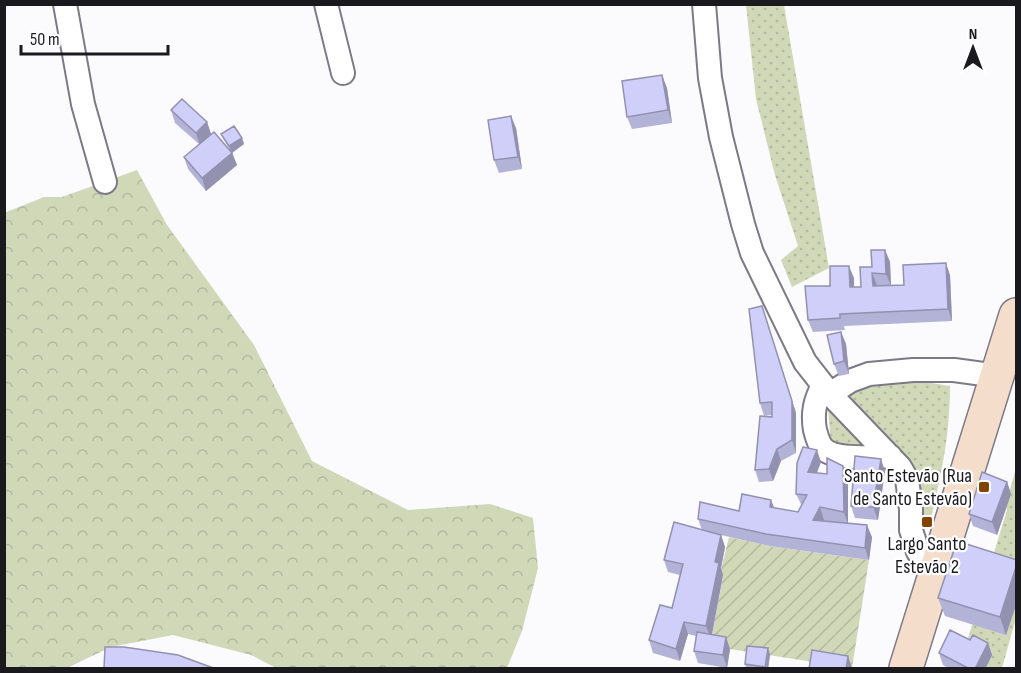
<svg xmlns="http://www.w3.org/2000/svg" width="1021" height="673" font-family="'Sofia Sans Condensed',sans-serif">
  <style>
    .grass { fill: url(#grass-dots) }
    .forest { fill: url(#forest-crowns) }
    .garden { fill: url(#garden-furrows) }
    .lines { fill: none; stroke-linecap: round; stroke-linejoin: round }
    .street-casing { stroke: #7d7986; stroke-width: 26 }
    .secondary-casing { stroke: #7d7986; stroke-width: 36 }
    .street { stroke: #fff; stroke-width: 22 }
    .secondary { stroke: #f5ddcc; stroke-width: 33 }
    .wall { fill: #b3b2d7 }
    .shaded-wall { fill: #9291af }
    .building { fill: #d0cffa; stroke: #9291af; stroke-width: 1.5 }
    .poi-dot { fill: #824303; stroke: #fff; stroke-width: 2 }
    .labels { text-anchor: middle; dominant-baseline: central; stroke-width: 4.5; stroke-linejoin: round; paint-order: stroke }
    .poi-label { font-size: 20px; fill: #1a191e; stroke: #fff; text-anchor: end }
  </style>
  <defs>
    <pattern id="grass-dots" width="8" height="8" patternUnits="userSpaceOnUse" patternTransform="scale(1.5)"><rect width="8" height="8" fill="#d0d8b8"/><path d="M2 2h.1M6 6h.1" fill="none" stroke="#b2b99e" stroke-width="1.8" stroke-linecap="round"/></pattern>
    <pattern id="forest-crowns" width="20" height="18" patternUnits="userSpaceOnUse" patternTransform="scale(1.5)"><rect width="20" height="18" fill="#d0d8b8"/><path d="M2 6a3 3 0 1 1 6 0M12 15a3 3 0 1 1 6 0" fill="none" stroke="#b2b99e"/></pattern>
    <pattern id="garden-furrows" width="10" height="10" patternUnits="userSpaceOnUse" patternTransform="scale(1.5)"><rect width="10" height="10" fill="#d0d8b8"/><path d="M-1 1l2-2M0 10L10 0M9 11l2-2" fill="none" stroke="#b2b99e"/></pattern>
  </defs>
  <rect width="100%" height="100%" fill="#fbfafd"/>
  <path class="grass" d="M746,5H784L829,268L792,287L781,260L798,246L775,175L756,99Z
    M919,381L950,386C950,433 942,472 931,518L926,523L922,522L921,518L915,469L912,462L855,405L850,395L868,383Z
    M828,410L866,447L831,443Z
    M1016,468V618L1002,668H959L1007,510L1006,504Z"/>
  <path class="forest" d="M137,170L167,225L254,345L312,461L408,510L490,504L533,518L538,568L522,631L507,668H276L251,655L173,635L111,647L67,668H5L4,213L44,197H62Z"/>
  <path class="garden" d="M729,537L770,546L869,560L852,668L710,646L723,576L720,574Z"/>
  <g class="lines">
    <defs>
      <path id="street" d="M65,4L83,104L105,182
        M326,4L343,73
        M704,4L710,78L721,137L743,224L752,253L805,362L830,394
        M823,385C815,401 812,412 815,430C817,437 819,446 825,450C837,460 874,457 890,456
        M937,566L918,552L911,530V509L907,479L900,467L830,394L850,381L869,374L913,370H954L998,376"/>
      <path id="secondary" d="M906,668L1016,315"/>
    </defs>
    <use href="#street" class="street-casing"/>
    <use href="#secondary" class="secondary-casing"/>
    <use href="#street" class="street"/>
    <use href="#secondary" class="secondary"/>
  </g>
  <path class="wall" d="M667,88L672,123L632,129L627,117Z
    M171,110L207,122L211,134L230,150L224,140L221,134L242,138L244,144L232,152L237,165L206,191L188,169L184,157L199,144L175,123Z
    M516,128L522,169L499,173L494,160Z
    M885,250L890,262L891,285H904L950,275L952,321L844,326L845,330L813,332L808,320L830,286L854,278V287H861L872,267Z
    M762,306L796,413V453L781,461L773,481L759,482L755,470L772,417V415L764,416L760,403Z
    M841,332L846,344L849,374L839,376L834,364Z
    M821,462L817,473L827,474L843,466L848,479V523L872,537L869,560L770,546L721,535L725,547L721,568L723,575L712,634L726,637L730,649L727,668L698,663L694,651L696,636L688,634L680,661L653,653L649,640L672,608L680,575L668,572L664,560L702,530L698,519L739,511L775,508L798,512L802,506L796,494Z
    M885,471L878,520L855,518L851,506Z
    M1007,482L1011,494L997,535L973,526L969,514Z
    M1017,560V602L1006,635L945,616L938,598Z
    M970,640L988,643L992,655L985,669H950L943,665L939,653Z
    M770,654L768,669H746L745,664Z"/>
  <path class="shaded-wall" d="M662,75L667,88L672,123L668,110Z
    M511,116L516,128L522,169L518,157Z
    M207,122L211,134L200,145L196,133Z
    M242,138L244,144L232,153L229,146Z
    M232,153L237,165L206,191L202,178Z
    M885,250L890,262L891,286L886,274Z
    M946,263L950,275L952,321L948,309Z
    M849,266L854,278V299L850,287Z
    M872,273L877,285V298L873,286Z
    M762,306L796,413V453L792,440Z
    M841,332L846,344L849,374L844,361Z
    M777,449L781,461L773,481L769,469Z
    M817,450L821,462L812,484L808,472Z
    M881,459L885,471L878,520L873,507Z
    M843,466L848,479V525L844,512Z
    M1007,482L1011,494L997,535L992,522Z
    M771,500L776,512L770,507Z
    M820,507L824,520L818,532L813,520Z
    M867,525L872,537L869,560L865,548Z
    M721,535L725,547L721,568L723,575L711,639L706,626L715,562Z
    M1017,564V602L1006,635L1000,617Z
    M684,622L688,634L680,661L676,649Z
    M726,637L730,649L727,668L723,655Z
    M988,643L992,655L985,669H975Z
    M768,648L770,654L768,669H766Z
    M848,656L852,668V669H846Z"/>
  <path class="building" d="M662,75L668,110L627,117L622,81Z
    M182,99L207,122L196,133L171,110Z
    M511,116L518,157L494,160L488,120Z
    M234,126L242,138L229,146L221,134Z
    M214,132L232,153L202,178L184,157Z
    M871,250H885L886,274L872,273L873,286L904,285L903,265L946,263L948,309L840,314V318L808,320L805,286H830V266H849L850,287H861L860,267H872Z
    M762,306L792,401V440L777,449L769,469L755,470L760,416L772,417V402L760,403L749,309Z
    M841,332L844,361L834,364L827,335Z
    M803,447L817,450L808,472L827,474V458L843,466L844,512L820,507L813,520L867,525L865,548L766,534L698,519L700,502L739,511L742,494L771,500L770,507L798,512L807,495L796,494L797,463Z
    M855,456L881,459L873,507L851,506Z
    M982,472L1007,482L992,522L969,514Z
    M674,522L721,535L715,562L719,563L706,626L684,622L676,649L649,640L660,605L672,608L683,564L664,560Z
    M957,541L1017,560V564L1000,617L938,598Z
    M950,630L970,640L973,635L988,643L975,669H970L939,653Z
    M697,632L726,637L723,655L694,651Z
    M747,646L768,648L765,667L745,664Z
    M105,647H124L178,655L216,669H104Z
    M812,650L848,656L846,669H809Z"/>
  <g class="poi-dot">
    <rect x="978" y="481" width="12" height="12" rx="3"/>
    <rect x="921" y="516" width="12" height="12" rx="3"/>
  </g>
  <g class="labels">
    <g class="poi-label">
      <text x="972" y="476">Santo Estevão (Rua<tspan x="972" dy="23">de Santo Estevão)</tspan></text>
      <text x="927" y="544" text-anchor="middle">Largo Santo<tspan x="927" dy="23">Estevão 2</tspan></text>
    </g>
  </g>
  <rect width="1021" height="673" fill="none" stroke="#1a191e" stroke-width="12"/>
  <g transform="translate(973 48)" stroke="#ffffff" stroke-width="4.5" paint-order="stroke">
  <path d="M0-4.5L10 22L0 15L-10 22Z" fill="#1a191e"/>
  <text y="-9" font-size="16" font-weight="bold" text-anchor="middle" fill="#1a191e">N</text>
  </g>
  <path d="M21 45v9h147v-9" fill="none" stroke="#1a191e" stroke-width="3"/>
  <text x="30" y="45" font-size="18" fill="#1a191e" stroke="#ffffff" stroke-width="4.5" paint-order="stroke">50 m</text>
</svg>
